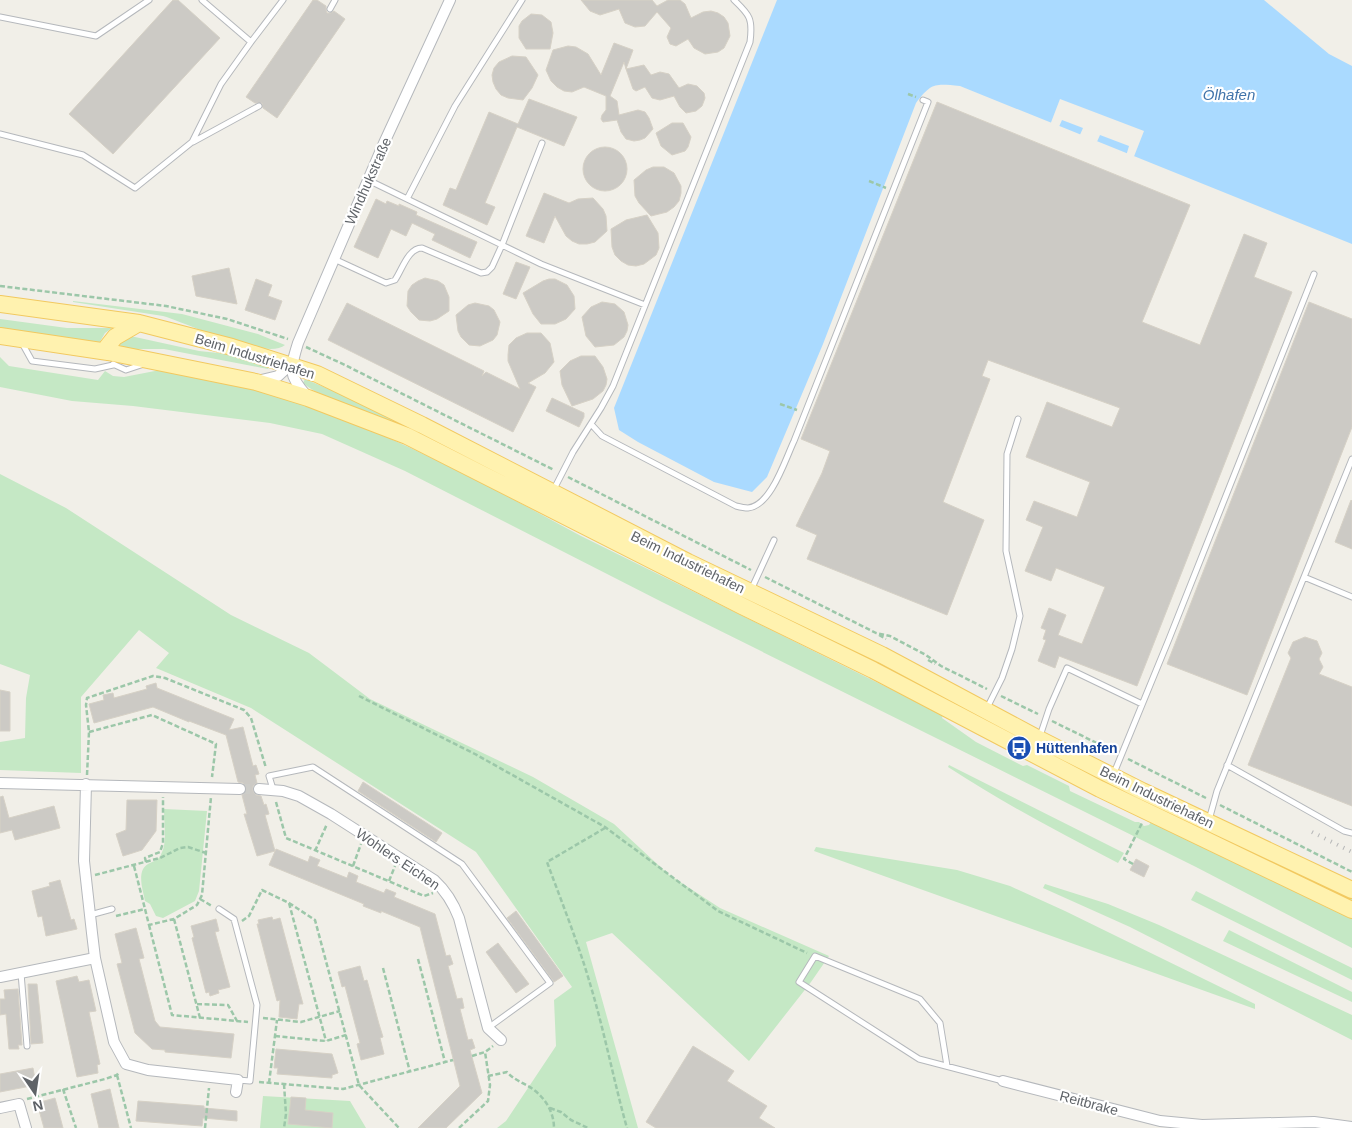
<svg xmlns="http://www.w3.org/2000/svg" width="1352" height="1128" font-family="Helvetica,sans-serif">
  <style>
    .green { fill: #c5e8c5 }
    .water { fill: #aadaff }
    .pier { fill: #f1efe8 }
    .building { fill: #cccac5; stroke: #d6d1c6 }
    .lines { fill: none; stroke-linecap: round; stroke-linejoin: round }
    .street-tunnel { stroke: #ccccc8; stroke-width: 10; stroke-dasharray: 10 5; stroke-linecap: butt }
    .lane-casing { stroke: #b5b8bc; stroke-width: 7 }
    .street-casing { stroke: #b5b8bc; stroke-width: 12 }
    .primary-casing { stroke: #f2c960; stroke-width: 18 }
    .path { stroke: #9cc7a9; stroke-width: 2.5; stroke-dasharray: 5 2.5; stroke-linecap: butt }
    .lane { stroke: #fff; stroke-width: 5 }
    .street { stroke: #fff; stroke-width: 10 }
    .primary { stroke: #fff2af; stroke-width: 16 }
    .rail { stroke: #b6b7b8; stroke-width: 4; stroke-dasharray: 1 6; stroke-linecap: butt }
    .labels { text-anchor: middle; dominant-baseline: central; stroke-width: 4.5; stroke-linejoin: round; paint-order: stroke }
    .street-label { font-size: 14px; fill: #5f6368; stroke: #fff }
    .transit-label { font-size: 14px; font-weight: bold; fill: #164399; stroke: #fff; text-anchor: start }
    .water-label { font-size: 15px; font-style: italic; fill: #4174aa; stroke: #fff }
  </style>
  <rect width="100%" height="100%" fill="#f1efe8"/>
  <path class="green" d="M73,301L182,314L258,334L285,345C266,361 187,323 163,316L73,302Z
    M0,319L67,328H112L105,333L98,345L0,331Z
    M127,337H135L199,351L228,354L269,367L268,369L164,349H119L117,345Z
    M0,357L9,366L98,380L105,371L113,376L124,377L160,370L273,394L360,425L413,449L481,482L581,536L943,715L942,718L976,742L1023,766L1027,765L1069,786L1070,791L1135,822H1139L1144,826L1149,825L1151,822L1352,918V948L1196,867L662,602L405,471L322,434L270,423L133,406L72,401L0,387Z
    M305,379L364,404L953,699L951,703L411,431C393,423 375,415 356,408C338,400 318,396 303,383Z
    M0,474L66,508L231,615L309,653L370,699L533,777L614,824L668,874L720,908L829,956L811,982L749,1061L612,933L586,942L638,1128H497L506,1121L556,1046L554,1000L572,987L476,852L251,708L156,668L169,653L139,630L81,697V773L0,770V742L25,738L26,698L30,675L0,664Z
    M959,704L1240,845L1352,898V902L1158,811L958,707Z
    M949,765L1124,853L1118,863C1060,833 1003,803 948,767Z
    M164,809L207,811L199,891L195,901L163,918L156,916L150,904L145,901C143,890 136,871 148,864C155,860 159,861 162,852C167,843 164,820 164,809Z
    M816,847L957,870L1010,886L1065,911L1255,1004V1009L814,851Z
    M1045,884L1108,904L1159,925L1352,1015V1040L1130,927L1043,888Z
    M1196,891L1352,968V980L1191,900Z
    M1229,930L1352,992V1002L1223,941Z
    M263,1096L350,1101L366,1128H260Z"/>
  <path class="water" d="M777,0H1264L1329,54L1352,66V244L960,86C935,84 932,82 916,103L823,344L767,477L752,492L714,482L638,442L619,430L614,408Z"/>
  <path class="pier" d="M1060,99L1144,131L1133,159L1126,156L1129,146L1100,135L1096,144L1079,137L1083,128L1062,120L1058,129L1050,125Z"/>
  <path class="building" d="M173,0H178L220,38L113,154L69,114Z
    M313,0H317L326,6V10L327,13H331L334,11L345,19L277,118L263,108L262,103H255L246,97Z
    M581,0H652L657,6L668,0H680L685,4L691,18L703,12L711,11L718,13L724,17L728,23L730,36L724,48L718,52L705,54L694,48L688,39L676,46L670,44L667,37L671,28L657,12L645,26L635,27L625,23L619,9L600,15L590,11Z
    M531,14L542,15L551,22L553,33L550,49H526L519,38V26L522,21Z
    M614,43L633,50L626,69L624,62L610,96L617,101L619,115L638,110L645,112L649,118L653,129L645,138L640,140L634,141L626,139L621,132L617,120L603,122L601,119L602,115L606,110V96L584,87L572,92L564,91L557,87L551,81L546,70L553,50L568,46L576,47L588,54L601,75Z
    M512,56L526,57L538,75L532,88L523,100L508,98L501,95L496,89L493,82L492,75L494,68L499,62Z
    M644,65L651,75L660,72L669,74L679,88L688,84L697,86L704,93L705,98L702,106L696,111L686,113L680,107L674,96L660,100L652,98L645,87L636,91L633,89L626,69Z
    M529,99L577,117L564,146L517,127L485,203L495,207L487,225L443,205L450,188L456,190L489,112L518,124Z
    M937,102L1190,205L1142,322L1200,345L1244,234L1267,243L1254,277L1292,292L1137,686L1059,656L1055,668L1038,661L1046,640L1043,639L1046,630L1041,628L1049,608L1066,615L1058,635L1082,644L1105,587L1056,568L1051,581L1025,571L1043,527L1026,520L1034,501L1077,517L1090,482L1026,457L1047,402L1112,427L1120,408L988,360L982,376L990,379L943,502L984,520L947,615L807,559L817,535L796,526L822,473L830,451L801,439Z
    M672,123H683L691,137L688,147L685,151L672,155L661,146L656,133Z
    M583 169a22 22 0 1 1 44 0a22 22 0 1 1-44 0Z
    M653,167H664L674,173L681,186V193L679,201L674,207L667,212L651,216L639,203L635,196L634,180L646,170Z
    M544,193L569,203L578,199L593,198L603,209L606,216L607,231L595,242L587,244H579L572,241L566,236L555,216L544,243L526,236Z
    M376,199L386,204L387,201L399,206V204L417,212L416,215L477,242L470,258L432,240L435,234L412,223L406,236L391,229L378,258L354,247Z
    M647,215L658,233L659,248L656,255L644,264L636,266L628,265L621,261L615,255L612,247L611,229L626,220Z
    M516,262L530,267L516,299L503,294Z
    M229,268L237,304L196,296L192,276Z
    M425,278L438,281L444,285L449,297V311L437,319L430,321L419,320L411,312L407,306L408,291L412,285L418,281Z
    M256,279L272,285L268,296L282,301L275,320L245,310Z
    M549,279H555L567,285L574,296L575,309L566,319L555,324H541L533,314L523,293L543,281Z
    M602,302L615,304L624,312L628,325L627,331L624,337L614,345L595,347L586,336L582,317L591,307Z
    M1309,302L1352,319V427L1247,695L1167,664Z
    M347,303L484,371L482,376L486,372L520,389L508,361V355L509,345L516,338L527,333H541L550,343L554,362L545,373L528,383L536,387L513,432L328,340Z
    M475,303L489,306L494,310L500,322L497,335L493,340L480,346L469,345L461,337L458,331L456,315L468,305Z
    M581,356H595L603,367L607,379L606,385L603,391L593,399L572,406L562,385L560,371L570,361Z
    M552,398L584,413V417L579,427L546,411Z
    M1351,500L1352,501V549L1335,542Z
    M1305,637L1317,641L1322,653L1319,659L1323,667L1319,674L1352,687V806L1248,765L1291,658L1288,653L1293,642Z
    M156,683L157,688L234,719L229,730L243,727L253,766L256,765L259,774L255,775L257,783L253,786V791L256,795L261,796L264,805L266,804L269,814L265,815L275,851L257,856L244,814H247L242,795L246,792V786L243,783L238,782L226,735L189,721V722L153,707L94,723L89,704L104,700L103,695L113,693L114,698L147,689L146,686Z
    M0,690L10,692V731H0Z
    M363,782L442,833L436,842L358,791Z
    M3,796L9,818L54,806L60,828L15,840L12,830L0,833V797Z
    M127,800H157L156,831L142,850L123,856L116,834L126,830Z
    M276,849L308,862L310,856L320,860L317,866L347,878L349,872L358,876L356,882L384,893L386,889L396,893L394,897L435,914L446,956L450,955L453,964L448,966L457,999L462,998L464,1008L460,1009L468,1040L472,1039L475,1048L470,1050L482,1093L446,1128H418L460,1086L420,927L381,911V913L363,906L364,904L269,865Z
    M1136,859L1149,866L1144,877L1130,870Z
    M60,880L71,920L74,919L77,929L46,936L42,916L38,917L32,891L50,886L49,883Z
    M516,911L563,976L554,982L507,918Z
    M272,917L273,920L280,918L303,1004H299L297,1019L279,1017L280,1000L277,1001L257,924H259L258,920Z
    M216,919L219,931L215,932L230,987L218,990L219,993L210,996L209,992L206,993L192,938L194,937L191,926Z
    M136,928L144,958L139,959L155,1021L160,1027L234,1034L231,1058L165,1052V1050L152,1049L135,1033L117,964L122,963L115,934Z
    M498,943L529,984L516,993L486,952Z
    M360,966L364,981L367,980L379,1024L383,1037L380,1038L384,1054L361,1060L357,1044L360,1043L345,986L342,987L338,972Z
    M77,976L79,982L89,980L96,1011L89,1012L100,1064L97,1065L98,1073L77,1077L56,981Z
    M28,984H37L43,1043L31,1044Z
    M18,989L22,1045H18L19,1049H9L6,1014L0,1015V999H5L4,990Z
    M693,1046L734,1071L727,1081L767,1106L759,1118L775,1128H656L646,1122Z
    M276,1049L332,1054L338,1073L332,1075V1078L277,1074L278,1068H274Z
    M33,1068L36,1085L0,1092V1074Z
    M110,1089L119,1128H99L91,1094Z
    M291,1097L306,1098L305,1110L333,1113L332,1128L288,1124Z
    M55,1098L63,1128H44L37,1103Z
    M138,1101L204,1106V1108L237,1111V1121L203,1118L202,1126L136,1121Z"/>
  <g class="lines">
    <path class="street-tunnel" d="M240,789H259"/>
    <defs>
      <path id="lane" d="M202,0L251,42
        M330,9L335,0
        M0,17L96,36L149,0
        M0,134L83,155L135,188L192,142L221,84L251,42L283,0
        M193,142L259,106
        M368,180L541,264L645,305
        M407,199L455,106L522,0
        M334,259L386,283L395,280C402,270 408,248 422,248L481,273L487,272L492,267L502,245L542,143
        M22,343L32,361L95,369L113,365
        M113,364L126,370L144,364
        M591,424L602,436L736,506C740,507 745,508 748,508C771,506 785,460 794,441L928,102L923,100
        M553,491L573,452L601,408L613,386L750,42C753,19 750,15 734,0
        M1304,577L1352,597
        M751,590L774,540
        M987,708L1002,678L1012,649L1020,616L1006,551L1007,454L1018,419
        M1040,736L1049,709L1067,668L1142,704
        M1227,765L1344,831L1352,833
        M1114,773L1169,639L1314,274
        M273,789L269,776L313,767L462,864L550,983L488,1028
        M1209,820L1217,791L1352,459
        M219,909L234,919L257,1005L250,1081L238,1080
        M90,915L112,909
        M21,973L27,1046
        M947,1066L940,1023L920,999L815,956L799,982L919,1059L1003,1081"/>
      <path id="street" d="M257,381L278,376L291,364
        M306,395C288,375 290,369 298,343L384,143L450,0
        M0,783L240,789
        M86,784L84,861L92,933L95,958L114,1042L126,1064L148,1070L238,1080L236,1092
        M259,789L283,791L299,796L331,814L434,880C446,891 453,902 459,918L488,1028L501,1040
        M0,977L95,958
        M1003,1081L1160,1121L1202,1125L1314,1122L1352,1127
        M0,1108L19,1104L26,1128"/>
      <path id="primary" d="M0,304L139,323L232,347L317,374L422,425L688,562L882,655L1039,739L1142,791L1352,890
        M0,336L108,352L256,382L308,398L407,436L742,606L873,670L1100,789L1352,910
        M108,352L107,347L115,337L139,323"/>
    </defs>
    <use href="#lane" class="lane-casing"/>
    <use href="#street" class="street-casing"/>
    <use href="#primary" class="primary-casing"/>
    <path class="path" d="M908,94L916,97
      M869,181L886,188
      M0,286L166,306L227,319L288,339
      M306,347L345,365L554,470
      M780,404L797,410
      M568,477L751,570
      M765,577L876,633L890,636L926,655L941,666L987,689
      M879,635L886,639
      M928,660L935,664
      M359,696L475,754L605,827L718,911L807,953
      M1001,696L1038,714
      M1052,721L1115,752
      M89,732L152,715L216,744L212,777
      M1128,759L1206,798
      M87,775L89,732L86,705L87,698L153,676L165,678L244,710L251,718L266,768
      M276,802L286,838L424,896L433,893
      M1220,805L1352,872
      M605,828L547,862C562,903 579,945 591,987C605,1034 614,1082 627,1128
      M315,851L327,824
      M146,862L145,858L160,852L163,843V797
      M1133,864L1124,859L1142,823
      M134,866L145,909
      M353,866L361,844
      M95,875L160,858L180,848L188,847L206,853
      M389,881L395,866
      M200,899L212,906
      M289,903L326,1041
      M116,916L145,909L149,925L174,919L197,905L202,895L211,797
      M174,919L200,1018
      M242,921L249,916L262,890L289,903L315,920L359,1085L399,1128
      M149,925L172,1015L248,1022
      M418,959L445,1062
      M383,968L410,1072
      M197,1004L228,1005L237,1021
      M263,1018L301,1022L340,1011
      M275,1036L326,1041L346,1035
      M472,1056L485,1052L493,1046
      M117,1075L131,1128
      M488,1076L507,1072C515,1081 525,1083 534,1090C546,1099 554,1113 554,1128
      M259,1082L343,1089L453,1060
      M269,1083L277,1020
      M284,1084L286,1114L284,1128
      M63,1089L76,1128
      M27,1099L105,1079L117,1075L119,1072
      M550,1108L561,1112L571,1120L588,1128
      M205,1128L209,1088
      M459,1128L488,1101L490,1085L485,1052"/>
    <use href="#lane" class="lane"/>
    <use href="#street" class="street"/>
    <use href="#primary" class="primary"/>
    <path class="rail" d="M1312,832L1352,852"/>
  </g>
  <defs>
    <symbol id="bus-disc" viewBox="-11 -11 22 22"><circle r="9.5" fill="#1a4fb4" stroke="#fff"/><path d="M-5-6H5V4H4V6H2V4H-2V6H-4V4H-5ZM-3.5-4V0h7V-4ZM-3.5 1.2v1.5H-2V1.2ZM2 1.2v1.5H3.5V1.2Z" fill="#fff"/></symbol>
  </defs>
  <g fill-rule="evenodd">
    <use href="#bus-disc" x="1005" y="734" width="28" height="28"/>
  </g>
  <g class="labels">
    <g class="street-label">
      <text transform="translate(368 181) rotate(-66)">Windhukstraße</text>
      <text transform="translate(255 356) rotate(17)">Beim Industriehafen</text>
      <text transform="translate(688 562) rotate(26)">Beim Industriehafen</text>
      <text transform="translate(1157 797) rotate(26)">Beim Industriehafen</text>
      <text transform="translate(398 859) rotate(34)">Wohlers Eichen</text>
      <text transform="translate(1089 1103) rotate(15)">Reitbrake</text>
    </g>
    <g class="transit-label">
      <text x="1036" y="748">Hüttenhafen</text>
    </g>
    <g class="water-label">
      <text x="1229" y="94">Ölhafen</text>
    </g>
  </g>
  <g transform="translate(35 1093) rotate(167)" stroke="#ffffff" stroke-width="4" paint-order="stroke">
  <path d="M0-4L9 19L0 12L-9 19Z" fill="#5f6368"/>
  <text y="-8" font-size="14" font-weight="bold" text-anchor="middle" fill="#5f6368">N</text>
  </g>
</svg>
